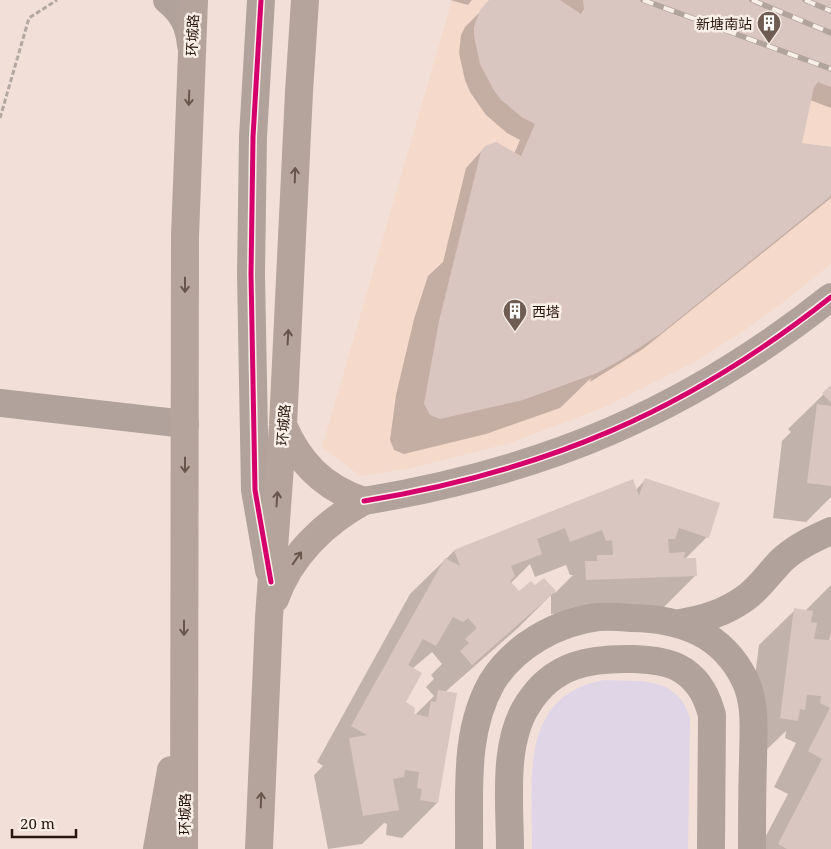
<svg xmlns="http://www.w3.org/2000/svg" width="831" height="849" font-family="'Noto Serif','Noto Sans SC',serif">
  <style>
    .built { fill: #f5d9cb }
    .green { fill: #dfd5e7 }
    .shadow { fill: #0003; fill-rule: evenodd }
    .building { fill: #dac6c0 }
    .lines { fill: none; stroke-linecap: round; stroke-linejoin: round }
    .path { stroke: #b3a7a1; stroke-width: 3; stroke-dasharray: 5 2.5; stroke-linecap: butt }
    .minor { stroke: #b1a39c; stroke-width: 28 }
    .major { stroke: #b5a49b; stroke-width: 28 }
    .rail-casing { stroke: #b1a49c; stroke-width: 5.5 }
    .rail { stroke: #f9efe9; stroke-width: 4; stroke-dasharray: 11; stroke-linecap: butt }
    .cycleway-casing { stroke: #f9efe9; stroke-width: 8 }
    .cycleway { stroke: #d6006c; stroke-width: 5 }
    .oneway { stroke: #68564d }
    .labels { text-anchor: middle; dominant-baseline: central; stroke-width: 5; stroke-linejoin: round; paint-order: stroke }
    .poi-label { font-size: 14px; fill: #29170d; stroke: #f9efe9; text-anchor: end }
    .street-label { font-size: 14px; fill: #29170d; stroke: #f9efe9 }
  </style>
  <rect width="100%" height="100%" fill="#f2e0d8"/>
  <path class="built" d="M452,0H831V264L781,304L739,334L696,361L605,407L510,443L411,468L360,476L322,447Z"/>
  <path class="green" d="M604,680C640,682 677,675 690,718L688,849H532C533,782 517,696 604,680Z"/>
  <path class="shadow" d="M450,0H472L468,5Z
    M492,0H831V108L810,100L801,144L831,147V198L643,349L590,382L591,378L560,408L486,434L404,454L394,450L390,440L396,395L414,319L428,276L443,262L466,168L485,147L514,154L520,140L507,133L486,115L470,92L465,80L459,53L461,35L465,27Z
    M831,387V497L806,522L773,518L782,441L791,432L788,429Z
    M645,480L707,537L685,559L695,576L660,611L551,614V595L519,627L444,693L437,803L402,838L386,835L387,824L384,823L362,844L328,849L314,775L323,766L317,762L410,594L454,551L632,481L636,490ZM530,564L535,577L566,565L570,575H573L555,593L544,579L535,587L519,593L511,583ZM432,652L442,664L431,675L434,679L426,687L434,696L412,718L404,703L412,669Z
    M831,585V849H759L788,794L774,787L796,743L785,738L786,731L761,755L745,753L759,645L795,610L805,611Z"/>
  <path class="building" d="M489,0H560L581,14L584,9L583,0H831V87L818,82L814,87L802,143L831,147V196L660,334L619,361L597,373L523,400L440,419L430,415L424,404L425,398L439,321L481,151L485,146L496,142L521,156L535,124L523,118L501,100L493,89L480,64L474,36V27L480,10Z
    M831,385V403L822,393Z
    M817,404L831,406V486L807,483Z
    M645,478L720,503L709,538L679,528L675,539H668L669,553L685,552L684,558H696L697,576L586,580L585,561H597V555H613L612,540L606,541L602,530L570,542L565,528L537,539L542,554L511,566L515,576L510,581L519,591L531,581L535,585L544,578L556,591L472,665L460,651L469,643L465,639L477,628L468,618L463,622L453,617L436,646L423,639L408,665L422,673L406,702L415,708L414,714L428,717L431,701L436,702L438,690L457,693L438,803L420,800L422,789L417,788L419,772L405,770L404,777L393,779L399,810L363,816L349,738L367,735L351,726L445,558L460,566L454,550L633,479L639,496Z
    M794,608L813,611L811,622L817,623L814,639L829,640L831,631V849H787L778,844L822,759L808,751L830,708L820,703L821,696L807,695L805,710L800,709L798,721L780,718Z"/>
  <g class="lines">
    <path class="path" d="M0,118L29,18L57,0"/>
    <path class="minor" d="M167,0C183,13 189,25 191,45
      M261,0L253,137L251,274L255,490L269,570
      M0,403L185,424
      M364,501C545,471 686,412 831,297
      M680,623C704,619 724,613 744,599C759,589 769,573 782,560C796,547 813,539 831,531
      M469,849C470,793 463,733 492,682C514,646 557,622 598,617C609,616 621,617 632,618C681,619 722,633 745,680C757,705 753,735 753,762C752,791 752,820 752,849
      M510,849C510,804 502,743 528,704C553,664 590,658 633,659C651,660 670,661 684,671C700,682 707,697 712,715L711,849"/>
    <path class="major" d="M283,425C299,463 324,488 364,501
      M275,599C290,556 324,523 364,501
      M157,849L171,770
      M184,849L185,236L194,0
      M259,849L269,617L283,425L299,92L305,0"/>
    <defs>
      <path id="rail" d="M643,0L831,69
        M752,0L831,33
        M805,0L831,11"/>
    </defs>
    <use href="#rail" class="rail-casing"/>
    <use href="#rail" class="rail"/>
    <defs>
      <path id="cycleway" d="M261,0L253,137L251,274L255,490L271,582
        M364,501C545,471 686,412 831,297"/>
    </defs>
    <use href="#cycleway" class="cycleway-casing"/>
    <use href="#cycleway" class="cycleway"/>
  </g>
  <defs><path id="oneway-shaft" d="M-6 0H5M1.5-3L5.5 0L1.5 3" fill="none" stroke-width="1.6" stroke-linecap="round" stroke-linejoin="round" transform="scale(1.25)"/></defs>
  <g class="oneway">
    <use href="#oneway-shaft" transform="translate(189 98) rotate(92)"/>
    <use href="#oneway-shaft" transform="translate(295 175) rotate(-88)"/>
    <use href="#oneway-shaft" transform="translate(185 285) rotate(90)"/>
    <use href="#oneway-shaft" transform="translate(288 337) rotate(-87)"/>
    <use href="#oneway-shaft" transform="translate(185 465) rotate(90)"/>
    <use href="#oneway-shaft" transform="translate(277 499) rotate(-86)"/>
    <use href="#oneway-shaft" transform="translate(297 558) rotate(-55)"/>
    <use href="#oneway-shaft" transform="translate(184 628) rotate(90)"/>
    <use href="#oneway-shaft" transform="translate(261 800) rotate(-88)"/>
  </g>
  <defs>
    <symbol id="building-pin" viewBox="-11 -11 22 30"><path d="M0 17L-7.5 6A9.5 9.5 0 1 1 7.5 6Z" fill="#6f5d54" stroke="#f9efe9"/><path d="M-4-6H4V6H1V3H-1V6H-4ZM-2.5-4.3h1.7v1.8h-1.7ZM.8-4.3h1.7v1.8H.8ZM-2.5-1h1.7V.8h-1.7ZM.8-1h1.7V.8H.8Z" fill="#fff"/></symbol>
  </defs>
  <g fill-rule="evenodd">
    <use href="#building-pin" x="755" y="9" width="28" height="38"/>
    <use href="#building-pin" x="501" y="297" width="28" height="38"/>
  </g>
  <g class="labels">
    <g class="poi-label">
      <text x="752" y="23">新塘南站</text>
      <text x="532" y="311" text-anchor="start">西塔</text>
    </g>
    <g class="street-label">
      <text transform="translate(192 35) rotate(-87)">环城路</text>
      <text transform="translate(283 425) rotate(-86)">环城路</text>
      <text transform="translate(184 814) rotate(-90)">环城路</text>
    </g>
  </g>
  <path d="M12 829v8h64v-8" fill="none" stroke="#29170d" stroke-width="2.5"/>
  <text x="20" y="829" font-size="15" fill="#29170d" stroke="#f9efe9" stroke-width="4" paint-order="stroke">20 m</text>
</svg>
